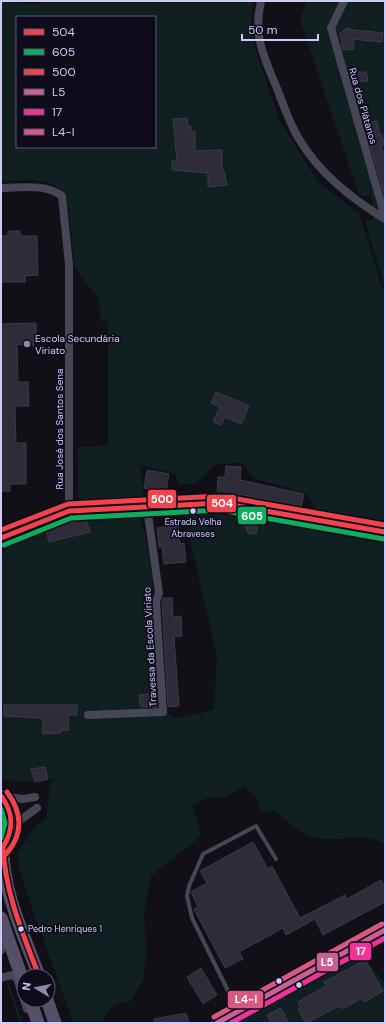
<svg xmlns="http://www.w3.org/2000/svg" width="386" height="1024" font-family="'DM Sans',sans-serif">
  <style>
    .green { fill: #102020; fill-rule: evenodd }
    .building { fill: #2e2c39; stroke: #3c3a4a }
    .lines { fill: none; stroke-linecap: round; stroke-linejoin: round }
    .service { stroke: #464657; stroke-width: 4 }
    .minor { stroke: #464657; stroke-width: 8 }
    .secondary { stroke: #51516a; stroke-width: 11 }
    .primary { stroke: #574f68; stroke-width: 13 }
    .bus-1-casing { stroke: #0e0c1a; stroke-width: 8 }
    .bus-2-casing { stroke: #0e0c1a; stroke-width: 8 }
    .bus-3-casing { stroke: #0e0c1a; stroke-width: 8 }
    .bus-4-casing { stroke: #0e0c1a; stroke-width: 8 }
    .bus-5-casing { stroke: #0e0c1a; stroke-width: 8 }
    .bus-6-casing { stroke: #0e0c1a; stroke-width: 8 }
    .bus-1 { stroke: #f0434b; stroke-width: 5 }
    .bus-2 { stroke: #0fad5e; stroke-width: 5 }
    .bus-3 { stroke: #f0434b; stroke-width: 5 }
    .bus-4 { stroke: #cb5e92; stroke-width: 5 }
    .bus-5 { stroke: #ef339a; stroke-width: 5 }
    .bus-6 { stroke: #d9587d; stroke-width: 5 }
    .poi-dot { fill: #8c89aa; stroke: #0e0c1a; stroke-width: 1.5 }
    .bus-dot { fill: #cfcafa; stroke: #0e0c1a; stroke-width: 1.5 }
    .labels { text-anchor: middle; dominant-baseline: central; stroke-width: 3.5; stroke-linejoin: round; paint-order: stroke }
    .bus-label { font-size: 9px; fill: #cfcafa; stroke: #0e0c1a }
    .street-label { font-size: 10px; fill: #cfcafa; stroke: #0e0c1a }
    .poi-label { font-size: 10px; fill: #cfcafa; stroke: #0e0c1a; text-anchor: start }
    .line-badge { stroke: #0e0c1a; stroke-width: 1.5 }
    .badge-label { font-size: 11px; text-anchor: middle; font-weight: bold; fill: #fff }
  </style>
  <rect width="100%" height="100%" fill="#101016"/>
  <path class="green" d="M43,1H253L251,27L257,54L279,120L319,183L359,213L385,296V844C361,832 349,840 324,839C305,839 287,822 274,810L262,813L257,798L243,786L226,798H207L193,805L201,836L151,876L144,915L147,956L143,980L131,1001C116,1004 106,1007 102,1023H73L20,873L17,854L36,825L46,820L50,786L54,778C35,780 20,785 1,778V554C33,525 96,514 138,517C153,534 157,651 159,680L158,693L140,695L141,709L159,707L175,718L214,710L217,656L183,510L213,508L239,510L325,527L308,494L253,478L243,463L216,464L195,484H178L176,474L140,465L144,500L82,504L78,502L77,447L108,446V321H100L99,300L75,267L67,198C55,175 23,181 1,181V2L42,4ZM17,17H155V147H17Z
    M308,1H385V288L366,224L367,221L374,218L371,193L366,197L359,195L300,19Z
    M360,953L385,983V1023H234Z
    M8,982L23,1023H20L7,985Z"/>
  <path class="building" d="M347,28L354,30L383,33L382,42L353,39L354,49L343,50L340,33Z
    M355,67L357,72H366L368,81L352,82L348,69Z
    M187,118L188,127H191V132H195V151L222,150V171H224L227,185L208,187V173L172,170V161H177L173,119Z
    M377,121L380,136L382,135L385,145L381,146L385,159V197L364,124Z
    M8,231H20V236H37L38,275L25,276V282H1V236H8Z
    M36,323V338H33L34,346L17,344L18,382H28L29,406H16L15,413L16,443H26V484H10V491H1V324Z
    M216,392L249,406L241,424L225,417L221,425L213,422L220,407L211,403Z
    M226,466L241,467L240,480L304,494L301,508L239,494V496L217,495L218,477H225Z
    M147,470L169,474L166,492L144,488Z
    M240,512L259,515L256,534L248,533Z
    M86,519L90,532L49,542L46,529Z
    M178,525L180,544L184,543L186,562L164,564L162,547H159L157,528Z
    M163,598H172L173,617L181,616L182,636L174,637L179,706L168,707L162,603Z
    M156,693L157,707H141L139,695Z
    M4,705H77V715H68L69,730H61V733L43,734V718L4,716Z
    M45,767L48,779L35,782L31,769Z
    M253,842L268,869L272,866L300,918L345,895L347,899L381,880L385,888V902L323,935L315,919L286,935L283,928L239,952L243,959L225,968L194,909L198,907L191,892L207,883L200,871Z
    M365,960L383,991L364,1002L362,998L343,1009L342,1006L338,1008L337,1007L306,1023L298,1010L301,1008L298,1002L326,986L324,982Z
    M201,968L217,995L203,1004L187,977Z
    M281,1008L289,1023H271L267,1015Z
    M186,1013L189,1023H154V1019Z"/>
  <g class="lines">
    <path class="service" d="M238,1011L192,918L187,896L189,886L203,854L256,826L276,859"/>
    <path class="minor" d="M261,1C253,35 263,55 276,86C283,103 289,123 299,139C319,173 352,199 385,219
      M344,1L331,28L385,217
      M1,188C21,188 45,183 62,196L69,265V511
      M1,538L69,511L220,503L385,532
      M88,715L163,712L156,602L159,593L147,507
      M1,796L23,799L35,797
      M12,830L19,821L37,808
      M1,950L4,942L3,933
      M1,978L11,975L17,978L27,1009"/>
    <path class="secondary" d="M217,1023L385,930"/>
    <path class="primary" d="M1,796C14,811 18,834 1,849
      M3,847C2,891 24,935 39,976
      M1,918L24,984
      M30,1000L38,1023
      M47,1000L55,1023"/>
    <defs>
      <path id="bus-1" d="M1,538L69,511L220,503L385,532
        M1,796C14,813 14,829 3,847
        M3,847C5,893 23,934 39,976"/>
      <path id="bus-2" d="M4,545L71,518L220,510L384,539
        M1,809L5,823L1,838"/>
      <path id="bus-3" d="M1,530L68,504L220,496L385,525
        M6,854C24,834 22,812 7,792"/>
      <path id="bus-4" d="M217,1023L385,930"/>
      <path id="bus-5" d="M231,1023L385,938"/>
      <path id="bus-6" d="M214,1017L382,924"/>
    </defs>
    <use href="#bus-1" class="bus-1-casing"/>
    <use href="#bus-2" class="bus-2-casing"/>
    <use href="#bus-3" class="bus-3-casing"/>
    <use href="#bus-4" class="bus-4-casing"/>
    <use href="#bus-5" class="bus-5-casing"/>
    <use href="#bus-6" class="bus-6-casing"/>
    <use href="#bus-1" class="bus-1"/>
    <use href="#bus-2" class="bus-2"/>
    <use href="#bus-3" class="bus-3"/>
    <use href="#bus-4" class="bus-4"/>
    <use href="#bus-5" class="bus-5"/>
    <use href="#bus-6" class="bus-6"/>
  </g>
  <circle class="poi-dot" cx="27" cy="344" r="4"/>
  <g class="bus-dot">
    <circle cx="193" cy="511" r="3.5"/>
    <circle cx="21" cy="929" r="3.5"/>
    <circle cx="279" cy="981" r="3.5"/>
    <circle cx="299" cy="985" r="3.5"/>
  </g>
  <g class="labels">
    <g class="bus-label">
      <text x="193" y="522">Estrada Velha<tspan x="193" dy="12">Abraveses</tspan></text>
      <text x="28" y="929" text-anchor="start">Pedro Henriques 1</text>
    </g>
    <g class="street-label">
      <text transform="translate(363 106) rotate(74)">Rua dos Plátanos</text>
      <text transform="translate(59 429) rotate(-90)">Rua José dos Santos Sena</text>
      <text transform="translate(150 647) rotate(-93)">Travessa da Escola Viriato</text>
    </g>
    <g class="poi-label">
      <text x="35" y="338">Escola Secundária<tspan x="35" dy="12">Viriato</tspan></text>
    </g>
  </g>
  <g class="line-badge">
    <rect x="147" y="489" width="30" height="20" rx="4" fill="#f0434b"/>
    <rect x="206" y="494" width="31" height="19" rx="4" fill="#f0434b"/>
    <rect x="237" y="506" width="30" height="19" rx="4" fill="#0fad5e"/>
    <rect x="349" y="942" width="23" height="19" rx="4" fill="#ef339a"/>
    <rect x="316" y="952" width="23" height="20" rx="4" fill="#cb5e92"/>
    <rect x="227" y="990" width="37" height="19" rx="4" fill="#d9587d"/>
  </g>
  <g class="badge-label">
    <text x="162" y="503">500</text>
    <text x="222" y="507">504</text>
    <text x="252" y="520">605</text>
    <text x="361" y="955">17</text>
    <text x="327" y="966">L5</text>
    <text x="246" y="1003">L4-I</text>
  </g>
  <rect width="386" height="1024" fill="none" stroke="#cfcafa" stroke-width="4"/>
  <rect x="16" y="16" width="140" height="132" fill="#0e0c1a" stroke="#5b5874"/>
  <rect x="24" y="29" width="20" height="6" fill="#f0434b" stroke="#5b5874"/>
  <text x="52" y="36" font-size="12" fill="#cfcafa">504</text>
  <rect x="24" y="49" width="20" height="6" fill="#0fad5e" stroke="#5b5874"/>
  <text x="52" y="56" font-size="12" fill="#cfcafa">605</text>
  <rect x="24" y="69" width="20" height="6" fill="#f0434b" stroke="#5b5874"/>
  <text x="52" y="76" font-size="12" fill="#cfcafa">500</text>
  <rect x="24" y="89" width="20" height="6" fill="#cb5e92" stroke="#5b5874"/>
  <text x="52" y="96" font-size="12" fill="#cfcafa">L5</text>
  <rect x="24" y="109" width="20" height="6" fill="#ef339a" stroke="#5b5874"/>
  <text x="52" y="116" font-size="12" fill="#cfcafa">17</text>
  <rect x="24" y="129" width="20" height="6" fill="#d9587d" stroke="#5b5874"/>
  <text x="52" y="136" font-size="12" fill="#cfcafa">L4-I</text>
  <g transform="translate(36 988) rotate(280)"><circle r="19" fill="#0e0c1a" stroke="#5b5874"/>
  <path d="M0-3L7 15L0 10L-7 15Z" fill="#8c89aa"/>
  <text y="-6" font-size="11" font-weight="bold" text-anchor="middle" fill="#cfcafa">N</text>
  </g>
  <path d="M242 34v6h76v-6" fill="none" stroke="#cfcafa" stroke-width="2"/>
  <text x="248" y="34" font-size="12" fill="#cfcafa" stroke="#0e0c1a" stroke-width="3" paint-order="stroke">50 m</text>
</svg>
